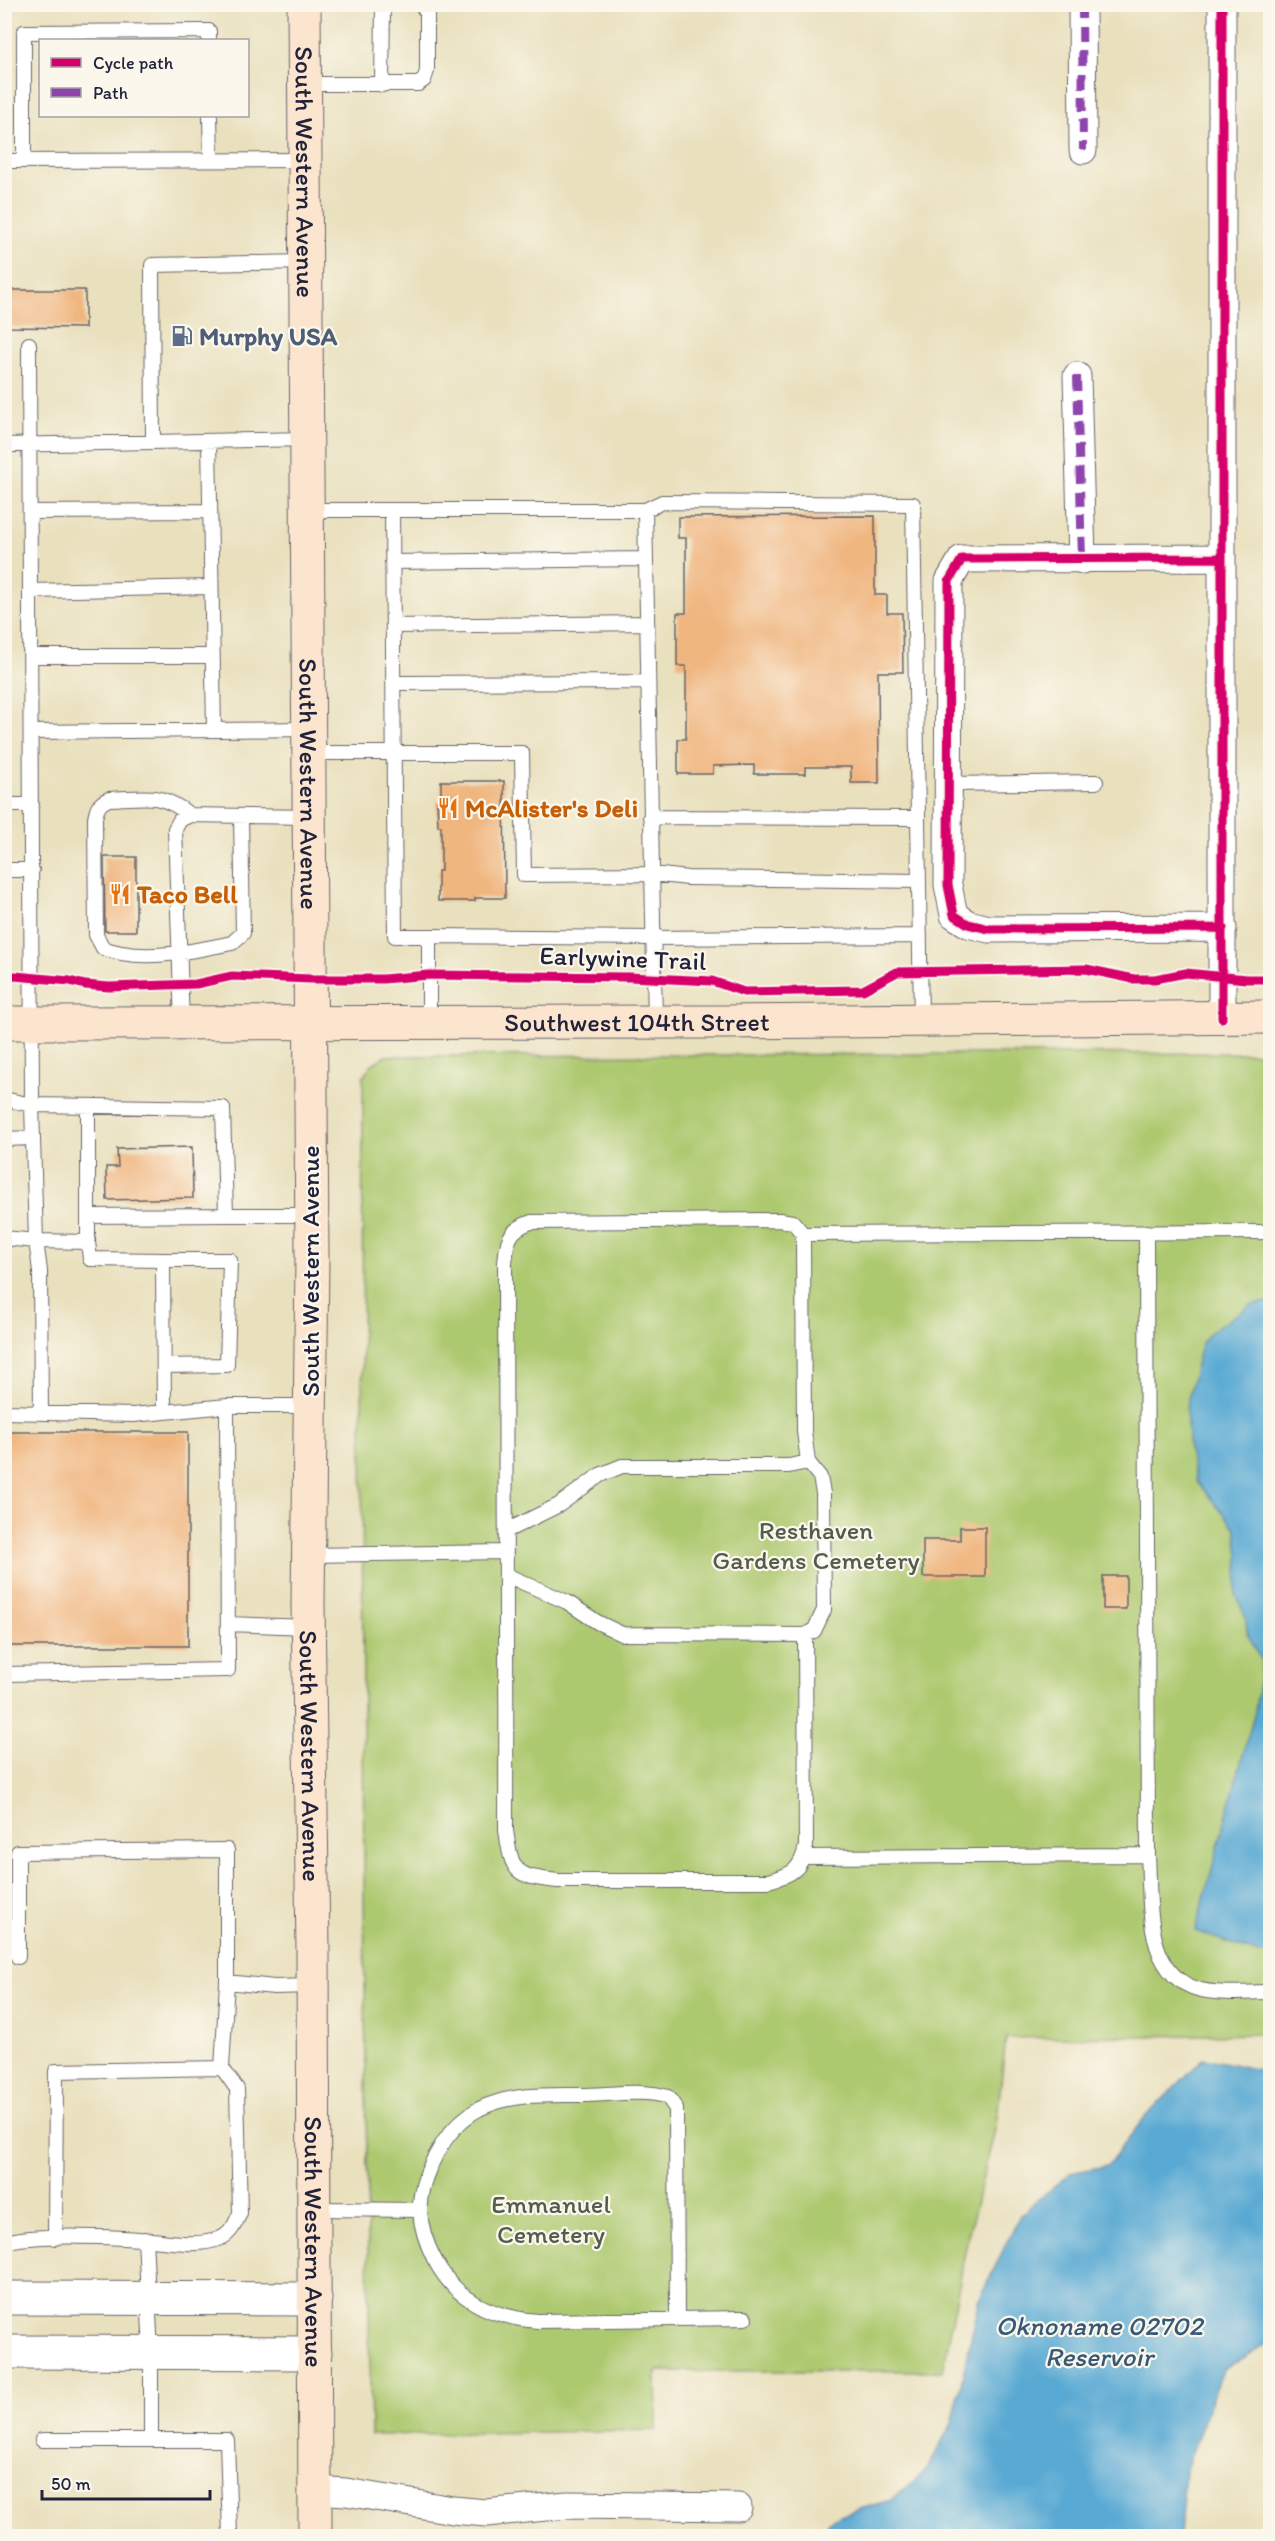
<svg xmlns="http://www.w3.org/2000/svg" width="1275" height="2541" font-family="Itim,sans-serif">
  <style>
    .green { fill: #adc96f; stroke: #687655; stroke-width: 1.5 }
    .water { fill: #59a9d3; stroke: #3e6687; stroke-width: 1.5 }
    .building { fill: #f0b680 }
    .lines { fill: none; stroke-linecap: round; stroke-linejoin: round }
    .service-casing { stroke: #686468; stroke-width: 16 }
    .minor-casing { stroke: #686468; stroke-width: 29 }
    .tertiary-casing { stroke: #686468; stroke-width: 35 }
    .secondary-casing { stroke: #686468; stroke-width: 35 }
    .service { stroke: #fff; stroke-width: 14 }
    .minor { stroke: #fff; stroke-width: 27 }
    .tertiary { stroke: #fff; stroke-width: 33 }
    .secondary { stroke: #fbe5cf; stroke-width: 33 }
    .quiet { stroke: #8e44ad; stroke-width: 8; stroke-dasharray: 15 8; stroke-linecap: butt }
    .cycleway-casing { stroke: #fbf7ec; stroke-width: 13 }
    .cycleway { stroke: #d6006c; stroke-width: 9 }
    .labels { text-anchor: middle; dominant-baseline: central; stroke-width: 4.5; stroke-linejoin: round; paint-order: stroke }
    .street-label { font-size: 26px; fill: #22223b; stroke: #fbf7ec }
    .service-label { font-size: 26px; font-weight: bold; fill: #4e5e75; stroke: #fbf7ec; text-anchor: start }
    .food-label { font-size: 26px; font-weight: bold; fill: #c56008; stroke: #fbf7ec; text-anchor: start }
    .park-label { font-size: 26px; fill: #535c4d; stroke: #fbf7ec }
    .water-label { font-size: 27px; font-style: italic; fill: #385878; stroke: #fbf7ec }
  </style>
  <rect width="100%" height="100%" fill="#fbf7ec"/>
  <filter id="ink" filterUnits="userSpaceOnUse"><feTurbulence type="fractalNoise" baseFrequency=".0167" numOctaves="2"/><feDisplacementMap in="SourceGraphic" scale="12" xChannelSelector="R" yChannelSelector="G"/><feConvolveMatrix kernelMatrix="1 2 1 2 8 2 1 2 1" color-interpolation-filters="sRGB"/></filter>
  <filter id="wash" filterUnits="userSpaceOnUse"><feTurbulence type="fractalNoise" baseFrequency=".008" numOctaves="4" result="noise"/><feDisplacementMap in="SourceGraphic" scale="24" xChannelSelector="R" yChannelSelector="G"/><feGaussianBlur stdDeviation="1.35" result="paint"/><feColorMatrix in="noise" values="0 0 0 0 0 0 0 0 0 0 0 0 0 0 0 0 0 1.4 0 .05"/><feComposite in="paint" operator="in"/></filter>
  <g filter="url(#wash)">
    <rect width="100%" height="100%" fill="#e9e0bd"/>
    <path class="green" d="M1270,1053V2034L1006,2038L996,2126L968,2236L943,2371H656L657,2430L371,2435C363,1983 361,1531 363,1078L371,1065L385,1056Z"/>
    <path class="water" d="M1270,1302V1954H1259L1195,1931L1255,1711L1262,1661L1247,1634L1246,1619L1236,1594L1239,1556L1236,1529L1197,1482L1189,1452L1186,1408L1201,1344L1212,1331L1252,1304Z
      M1204,2058L1259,2070L1270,2062V2342L1223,2370L1185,2471L1180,2536H828L827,2524L840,2515L891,2500L927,2470L953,2420L980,2298L1020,2215L1070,2173L1107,2166L1145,2117Z"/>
    <g id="blocks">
      <path class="building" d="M4,290H85V328L4,327Z
        M875,516V595H887V613H902L903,672H878L879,783H851V767H805V774H754V765L713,766V774H678V739H686V666H677V613H686V538H678V517Z
        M441,781H504L505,898H475V901H438V871H441V826H438L437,801H441Z
        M104,857H136V931H105Z
        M192,1147L193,1198L107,1200L106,1167H118L117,1149Z
        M4,1432H188V1646H4Z
        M960,1527H985V1577H923V1540H960Z
        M1103,1576H1126V1609H1103Z"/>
    </g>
  </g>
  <g filter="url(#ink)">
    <use href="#blocks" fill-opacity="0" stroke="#686468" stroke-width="1.5"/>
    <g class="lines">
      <defs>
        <path id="service" d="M304,84H418L424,80L427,71V13L421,4
          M382,85L383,4
          M210,116L211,159
          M4,161L305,160
          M24,161V32L209,31V40
          M209,441L214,730
          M153,442L152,265L305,262
          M4,445L307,439
          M308,510H645L655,1022
          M392,510L395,936H429V1023
          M645,510L662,502L913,504L918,818
          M30,512L210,511
          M392,562L645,559
          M31,591L211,587
          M393,626L647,623
          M31,656H212
          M394,683L648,682
          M32,732L308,729
          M309,753H522L524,875L652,874L688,878L919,881
          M949,784L1096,782
          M4,805H32
          M190,815C159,791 146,798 109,799C99,803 97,808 95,818L96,935L103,948C141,963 193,951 232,943L243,933L241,816
          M650,817L918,818L921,1021
          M4,870H32
          M429,936L653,938L920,936
          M182,1023L175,829L180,820L190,815L310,817
          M4,1099L32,1105L223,1108L226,1215H312
          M4,1139L33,1138
          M88,1216V1106
          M1146,1232L1148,1855C1151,1901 1143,1976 1201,1990C1224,1995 1248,1992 1270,1992
          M803,1234L1270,1232
          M4,1238L36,1241L32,1105L29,344
          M88,1242L90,1259L163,1260
          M164,1366L227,1365L230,1260H163L164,1412
          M4,1412L133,1415L227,1406H309
          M41,1413L40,1271L36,1241L88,1242V1216L226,1215
          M506,1531L559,1505L600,1475L622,1466H789L808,1462
          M308,1555L506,1552
          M506,1575L567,1602L597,1622L622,1634L805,1635L814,1631L824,1610L823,1493L820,1477L808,1462L804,1431L803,1234L793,1222L779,1220L531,1222C508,1230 507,1241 505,1263C505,1452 507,1641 506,1830C512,1874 515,1876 558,1881H768C792,1875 801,1870 806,1846L805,1635
          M228,1624L308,1627
          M4,1674L228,1670L227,1406
          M804,1857L1148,1855
          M18,1957V1852L227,1850V1982
          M314,2209L420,2210
          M55,2238L56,2071L222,2068L227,1982L274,1987L313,1986
          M145,2239L151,2352V2440
          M4,2243C27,2233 124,2237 152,2240C174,2242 200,2247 221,2238C231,2234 236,2222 240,2213L237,2089L222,2068
          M677,2319L676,2109L668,2097C645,2089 607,2095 582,2095C546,2095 512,2093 479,2109C460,2119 446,2136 436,2155C427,2171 419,2192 420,2211C422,2241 440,2279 466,2297C487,2313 513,2319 538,2321L745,2318
          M42,2440H227L230,2536"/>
        <path id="minor" d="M1082,4L1083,150
          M1222,4V1018
          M1077,376L1082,560
          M1222,558L962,559L949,581L948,885L954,915L968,924L989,929L1223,928
          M315,2490L346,2492L453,2510L486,2513L567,2505L738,2507"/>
        <path id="tertiary" d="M4,2298L315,2299
          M4,2352L315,2353"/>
        <g id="secondary">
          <path id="s1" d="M304,4L312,1258L308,1603L313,1949L315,2536"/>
          <path id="s2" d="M4,1023L724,1022L1270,1017"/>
        </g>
      </defs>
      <use href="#service" class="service-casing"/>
      <use href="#minor" class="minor-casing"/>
      <use href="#tertiary" class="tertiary-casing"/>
      <use href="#secondary" class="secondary-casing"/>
      <use href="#service" class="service"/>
      <use href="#minor" class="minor"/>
      <use href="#tertiary" class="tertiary"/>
      <use href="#secondary" class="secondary"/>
      <path class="quiet" d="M1082,4L1083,150
        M1077,376L1082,560"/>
      <defs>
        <path id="cycleway" d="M1222,4V1018
          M1222,558L962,559L949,581L948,885L954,915L968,924L989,929L1223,928
          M4,975L70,981L85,985L109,987L196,984L232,976L311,979H383L429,975L629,977L712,981L744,992L863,990L897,972L1086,969L1134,979H1155L1186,973L1246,979H1270"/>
      </defs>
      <use href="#cycleway" class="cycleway-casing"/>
      <use href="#cycleway" class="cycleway"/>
    </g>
  </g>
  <defs>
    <symbol id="fuel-bare" viewBox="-9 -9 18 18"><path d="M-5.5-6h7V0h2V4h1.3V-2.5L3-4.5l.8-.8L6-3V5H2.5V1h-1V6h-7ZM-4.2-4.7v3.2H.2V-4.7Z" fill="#5c6f8a" stroke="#fbf7ec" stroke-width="2.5" paint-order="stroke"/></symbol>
    <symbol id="restaurant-bare" viewBox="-9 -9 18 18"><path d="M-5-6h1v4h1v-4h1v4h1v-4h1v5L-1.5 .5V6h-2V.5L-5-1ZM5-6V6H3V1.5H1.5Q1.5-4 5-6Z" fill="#e8710a" stroke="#fbf7ec" stroke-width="2.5" paint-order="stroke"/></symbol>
  </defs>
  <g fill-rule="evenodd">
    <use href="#fuel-bare" x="167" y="321" width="30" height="30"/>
    <use href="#restaurant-bare" x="433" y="793" width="30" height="30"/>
    <use href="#restaurant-bare" x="105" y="879" width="30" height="30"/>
  </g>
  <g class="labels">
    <g class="street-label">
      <text stroke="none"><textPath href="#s1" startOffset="168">South Western Avenue</textPath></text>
      <text stroke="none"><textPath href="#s1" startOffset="780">South Western Avenue</textPath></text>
      <text transform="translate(623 958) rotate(2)">Earlywine Trail</text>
      <text stroke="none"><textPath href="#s2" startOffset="633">Southwest 104th Street</textPath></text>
      <text transform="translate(310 1271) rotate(-90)">South Western Avenue</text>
      <text stroke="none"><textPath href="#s1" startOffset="1752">South Western Avenue</textPath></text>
      <text stroke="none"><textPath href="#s1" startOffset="2238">South Western Avenue</textPath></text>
    </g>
    <g class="service-label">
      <text x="199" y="336">Murphy USA</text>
    </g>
    <g class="food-label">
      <text x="465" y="808">McAlister's Deli</text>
      <text x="137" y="894">Taco Bell</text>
    </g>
    <g class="park-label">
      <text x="816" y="1530">Resthaven<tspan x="816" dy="30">Gardens Cemetery</tspan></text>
      <text x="551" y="2204">Emmanuel<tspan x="551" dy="30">Cemetery</tspan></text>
    </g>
    <g class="water-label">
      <text x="1099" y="2325">Oknoname 02702<tspan x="1099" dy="31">Reservoir</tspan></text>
    </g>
  </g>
  <rect width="1275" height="2541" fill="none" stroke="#fbf7ec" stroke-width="24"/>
  <rect x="39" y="39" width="210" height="78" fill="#fbf7ec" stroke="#a4a2a5" stroke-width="1.5"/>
  <rect x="51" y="58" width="30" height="9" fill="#d6006c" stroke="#a4a2a5" stroke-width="1.5"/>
  <text x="93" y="69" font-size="18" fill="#22223b">Cycle path</text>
  <rect x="51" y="88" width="30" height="9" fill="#8e44ad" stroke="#a4a2a5" stroke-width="1.5"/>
  <text x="93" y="99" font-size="18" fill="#22223b">Path</text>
  <path d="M42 2490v9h168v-9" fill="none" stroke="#22223b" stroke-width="3"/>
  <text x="51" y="2490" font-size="18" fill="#22223b" stroke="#fbf7ec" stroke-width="4.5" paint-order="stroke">50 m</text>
</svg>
